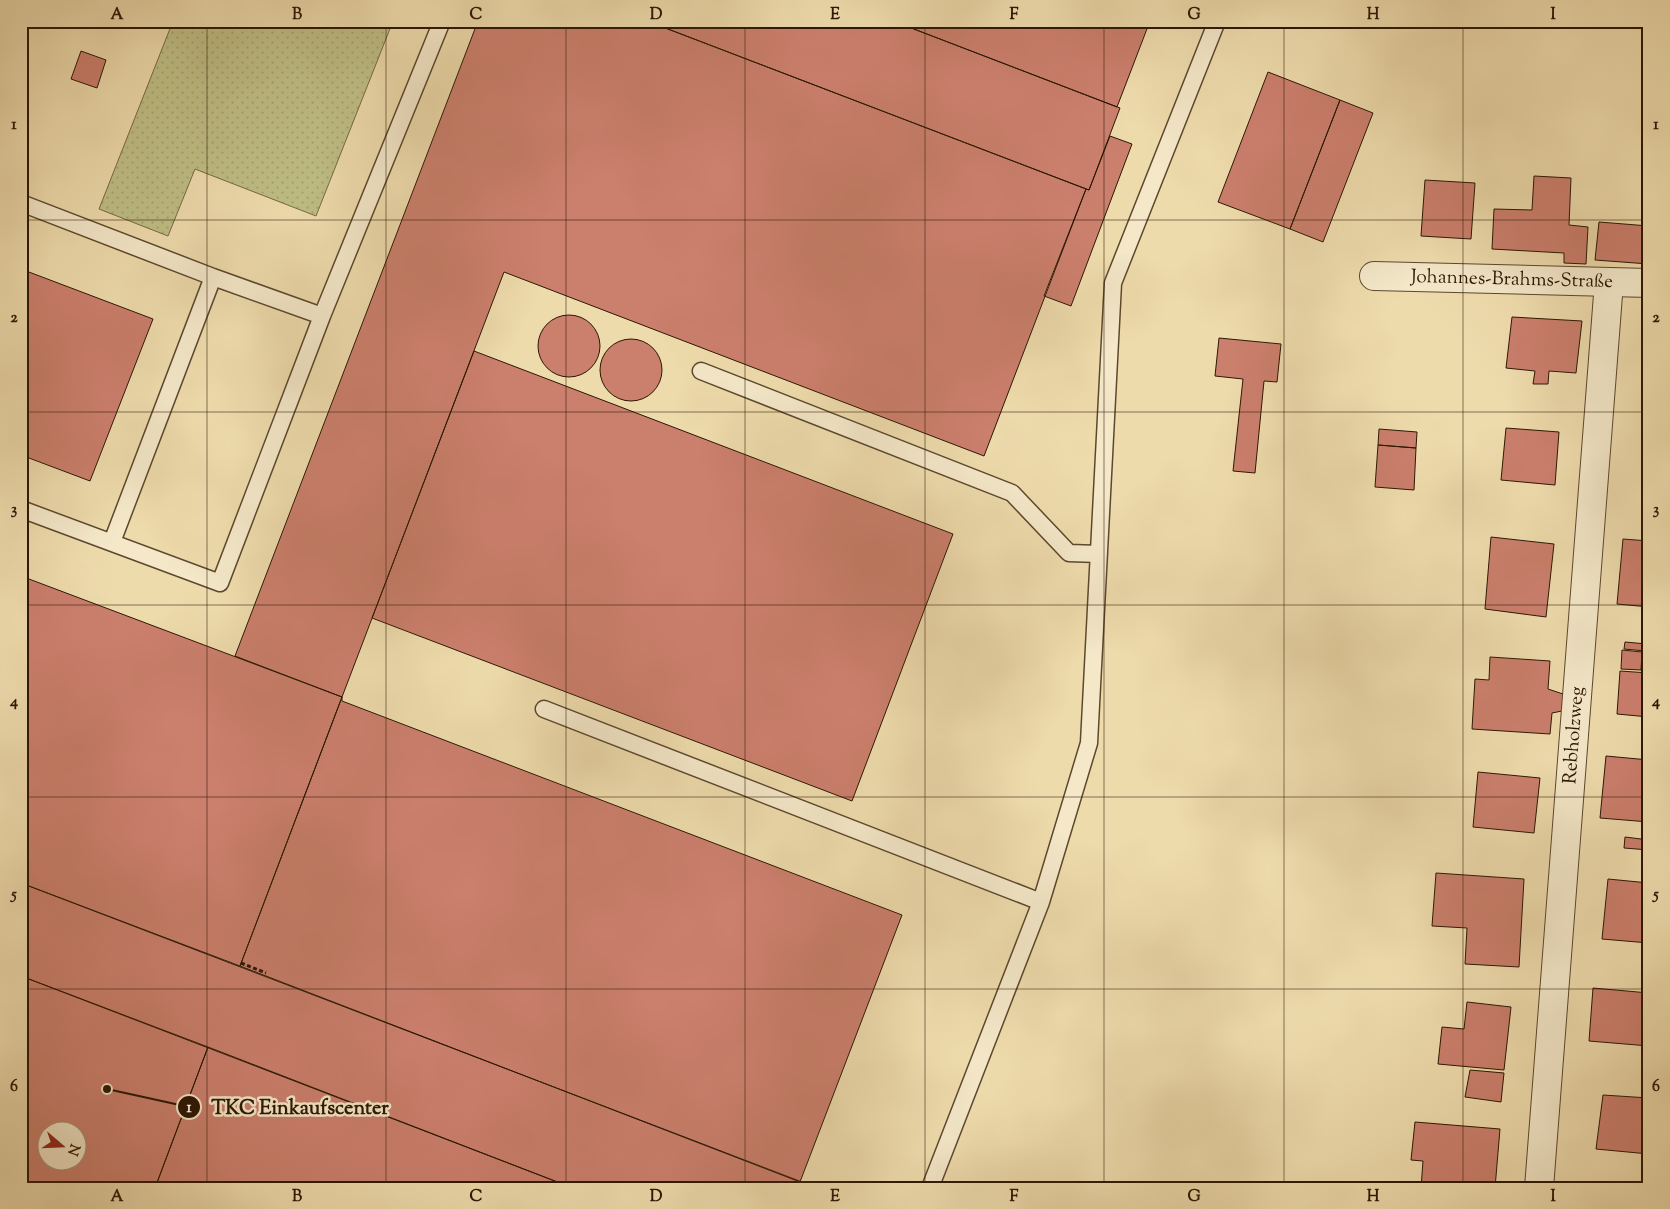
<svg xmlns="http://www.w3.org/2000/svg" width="1670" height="1209" font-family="'Sorts Mill Goudy',serif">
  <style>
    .grass { fill: url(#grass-dots); stroke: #766a44 }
    .building { fill: #cb7f6d; stroke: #2c1703; fill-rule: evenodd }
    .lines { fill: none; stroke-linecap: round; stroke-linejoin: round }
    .service-casing { stroke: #5c482d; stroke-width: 19 }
    .minor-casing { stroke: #5c482d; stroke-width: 30 }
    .path { stroke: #2c1703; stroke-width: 3; stroke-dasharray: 4 2.5; stroke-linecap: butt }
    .service { stroke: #f4e8c9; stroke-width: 16 }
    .minor { stroke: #f4e8c9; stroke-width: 28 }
    .grid { fill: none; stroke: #2c1703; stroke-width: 1; stroke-opacity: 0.55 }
    .labels { text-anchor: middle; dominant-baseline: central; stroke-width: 5; stroke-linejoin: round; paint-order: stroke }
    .street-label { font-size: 19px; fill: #2c1703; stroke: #f4e8c9 }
    .leader { fill: none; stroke: #2c1703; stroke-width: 2 }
    .callout-dot { fill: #2c1703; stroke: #f4e8c9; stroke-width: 2 }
    .mark-label { font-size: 15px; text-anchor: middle; font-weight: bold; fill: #fff }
    .callout-label { font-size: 20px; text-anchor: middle; font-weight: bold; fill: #2c1703; stroke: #f4e8c9; stroke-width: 5; stroke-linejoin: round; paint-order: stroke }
    .neatline { fill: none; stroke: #2c1703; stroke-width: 2 }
    .grid-label { font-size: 16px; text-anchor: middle; font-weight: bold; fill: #2c1703 }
  </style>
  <defs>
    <pattern id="grass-dots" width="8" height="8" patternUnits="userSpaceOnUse" patternTransform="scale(1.25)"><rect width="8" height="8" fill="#bfbe85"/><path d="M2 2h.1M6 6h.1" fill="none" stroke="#a4a371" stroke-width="1.8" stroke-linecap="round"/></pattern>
  </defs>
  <rect width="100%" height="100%" fill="#eedbac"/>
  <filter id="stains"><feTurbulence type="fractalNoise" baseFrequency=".004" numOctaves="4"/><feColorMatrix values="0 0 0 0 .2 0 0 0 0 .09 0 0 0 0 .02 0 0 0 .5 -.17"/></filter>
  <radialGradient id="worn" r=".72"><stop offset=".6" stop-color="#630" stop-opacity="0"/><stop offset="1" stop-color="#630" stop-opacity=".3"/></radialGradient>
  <path class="grass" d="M173,21H393L316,216L195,169L168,236L99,209Z"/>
  <path class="building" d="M478,21H647L1086,189L984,456L504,272L342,697L235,656Z
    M647,21H893L1120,108L1089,190Z
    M893,21H1150L1117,107Z
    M81,51L106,60L97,88L71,79Z
    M1268,72L1340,100L1290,229L1218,202Z
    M1340,100L1373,113L1323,242L1290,229Z
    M1110,136L1132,144L1071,306L1044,296L1086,189L1089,190Z
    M1534,176L1571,178L1569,225L1588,227L1586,264L1564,263V253L1492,249L1494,209L1532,210Z
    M1425,180L1475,183L1471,239L1421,236Z
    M1599,222L1649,226V264L1595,260Z
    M21,269L153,319L90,481L21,455Z
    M538 346a31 31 0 1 1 62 0a31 31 0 1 1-62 0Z
    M1512,317L1582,321L1576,373L1549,371L1548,384H1533L1535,371L1506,368Z
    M1219,338L1281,344L1277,382L1264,381L1255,473L1233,471L1243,379L1215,376Z
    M600 370a31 31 0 1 1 62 0a31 31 0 1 1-62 0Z
    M474,351L953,534L852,801L372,618Z
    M1646,364H1649V403H1643Z
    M1645,422H1649V446H1643Z
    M1506,428L1559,432L1555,485L1501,480Z
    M1379,429L1417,432L1416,448L1378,445Z
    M1378,445L1416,448L1414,490L1375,487Z
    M1645,448H1649V494L1642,493Z
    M1491,537L1554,544L1546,617L1485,609Z
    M1623,539L1649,541V607L1617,604Z
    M21,576L342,697L240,966L21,883Z
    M1625,642L1647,644L1646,651L1624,649Z
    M1622,650L1642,652L1641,670L1621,669Z
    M1490,657L1550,661L1548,689L1563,694L1562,711L1552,713L1550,734L1472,729L1475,679L1489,680Z
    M1620,671L1649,673V717L1617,714Z
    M342,697V701L902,915L800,1182L240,966Z
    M1606,756L1649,760V822L1600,818Z
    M1478,772L1540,778L1534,833L1473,827Z
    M1625,837L1649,840V850L1624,848Z
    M1436,873L1524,879L1519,967L1465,964L1467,928L1432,926Z
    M1608,879L1649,883V943L1602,939Z
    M21,883L802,1182L800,1188H573L21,976Z
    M21,976L208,1047L155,1188H21ZM48,1132H78V1162H48Z
    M1593,988L1649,993V1046L1589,1041Z
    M1467,1002L1511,1007L1504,1070L1438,1064L1442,1027L1464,1029Z
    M208,1047L573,1188H155Z
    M1470,1070L1504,1073L1501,1102L1465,1097Z
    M1603,1095L1649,1098V1154L1596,1149Z
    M1415,1122L1500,1129L1495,1188H1421L1423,1161L1411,1160Z"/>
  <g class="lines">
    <defs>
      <path id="service" d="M21,203L213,277L322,316L220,583L21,509
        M322,316L442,21
        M701,371L1012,493L1069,553L1099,554
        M112,542L213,277
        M544,709L1041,902L1089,743L1113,283L1217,21
        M930,1188L1041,902"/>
      <g id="minor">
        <path id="s1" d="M1374,276L1649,283"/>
        <path id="s2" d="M1539,1188L1609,282"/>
      </g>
    </defs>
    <use href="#service" class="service-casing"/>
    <use href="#minor" class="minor-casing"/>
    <path class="path" d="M241,963L266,973"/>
    <use href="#service" class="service"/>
    <use href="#minor" class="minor"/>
  </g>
  <path class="grid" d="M207,21V1188M386,21V1188M566,21V1188M745,21V1188M925,21V1188M1104,21V1188M1284,21V1188M1463,21V1188M21,220H1649M21,412H1649M21,605H1649M21,797H1649M21,989H1649"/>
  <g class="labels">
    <g class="street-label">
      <text stroke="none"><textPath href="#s1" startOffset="138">Johannes-Brahms-Straße</textPath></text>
      <text stroke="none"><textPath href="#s2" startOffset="454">Rebholzweg</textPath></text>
    </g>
  </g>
  <path class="leader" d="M107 1089L189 1107"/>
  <g class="callout-dot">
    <circle cx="107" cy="1089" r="5"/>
    <circle cx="189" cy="1107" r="12"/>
  </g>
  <g class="mark-label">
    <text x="189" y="1112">1</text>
  </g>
  <g class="callout-label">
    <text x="300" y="1114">TKC Einkaufscenter</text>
  </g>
  <rect width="1670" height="1209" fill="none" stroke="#eedbac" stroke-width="55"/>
  <g transform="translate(62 1146) rotate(109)"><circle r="24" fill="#f4e8c9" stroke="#a4947a"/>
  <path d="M0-4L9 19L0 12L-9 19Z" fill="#8f2418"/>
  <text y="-8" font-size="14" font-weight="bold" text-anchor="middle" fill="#2c1703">N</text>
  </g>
  <rect x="28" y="28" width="1614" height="1154" class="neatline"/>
  <g class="grid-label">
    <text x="117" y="19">A</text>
    <text x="297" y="19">B</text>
    <text x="476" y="19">C</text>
    <text x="656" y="19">D</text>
    <text x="835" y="19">E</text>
    <text x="1014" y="19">F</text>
    <text x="1194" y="19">G</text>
    <text x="1373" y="19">H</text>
    <text x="1553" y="19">I</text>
    <text x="14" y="129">1</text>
    <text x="1656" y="129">1</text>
    <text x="14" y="322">2</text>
    <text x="1656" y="322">2</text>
    <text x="14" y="514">3</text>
    <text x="1656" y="514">3</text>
    <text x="14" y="706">4</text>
    <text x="1656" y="706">4</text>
    <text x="14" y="899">5</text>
    <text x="1656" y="899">5</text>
    <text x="14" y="1091">6</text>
    <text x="1656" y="1091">6</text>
    <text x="117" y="1201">A</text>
    <text x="297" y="1201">B</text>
    <text x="476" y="1201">C</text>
    <text x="656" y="1201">D</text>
    <text x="835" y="1201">E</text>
    <text x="1014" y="1201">F</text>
    <text x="1194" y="1201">G</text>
    <text x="1373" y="1201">H</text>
    <text x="1553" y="1201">I</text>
  </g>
  <rect width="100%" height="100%" filter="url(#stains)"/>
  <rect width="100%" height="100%" fill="url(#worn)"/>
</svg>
